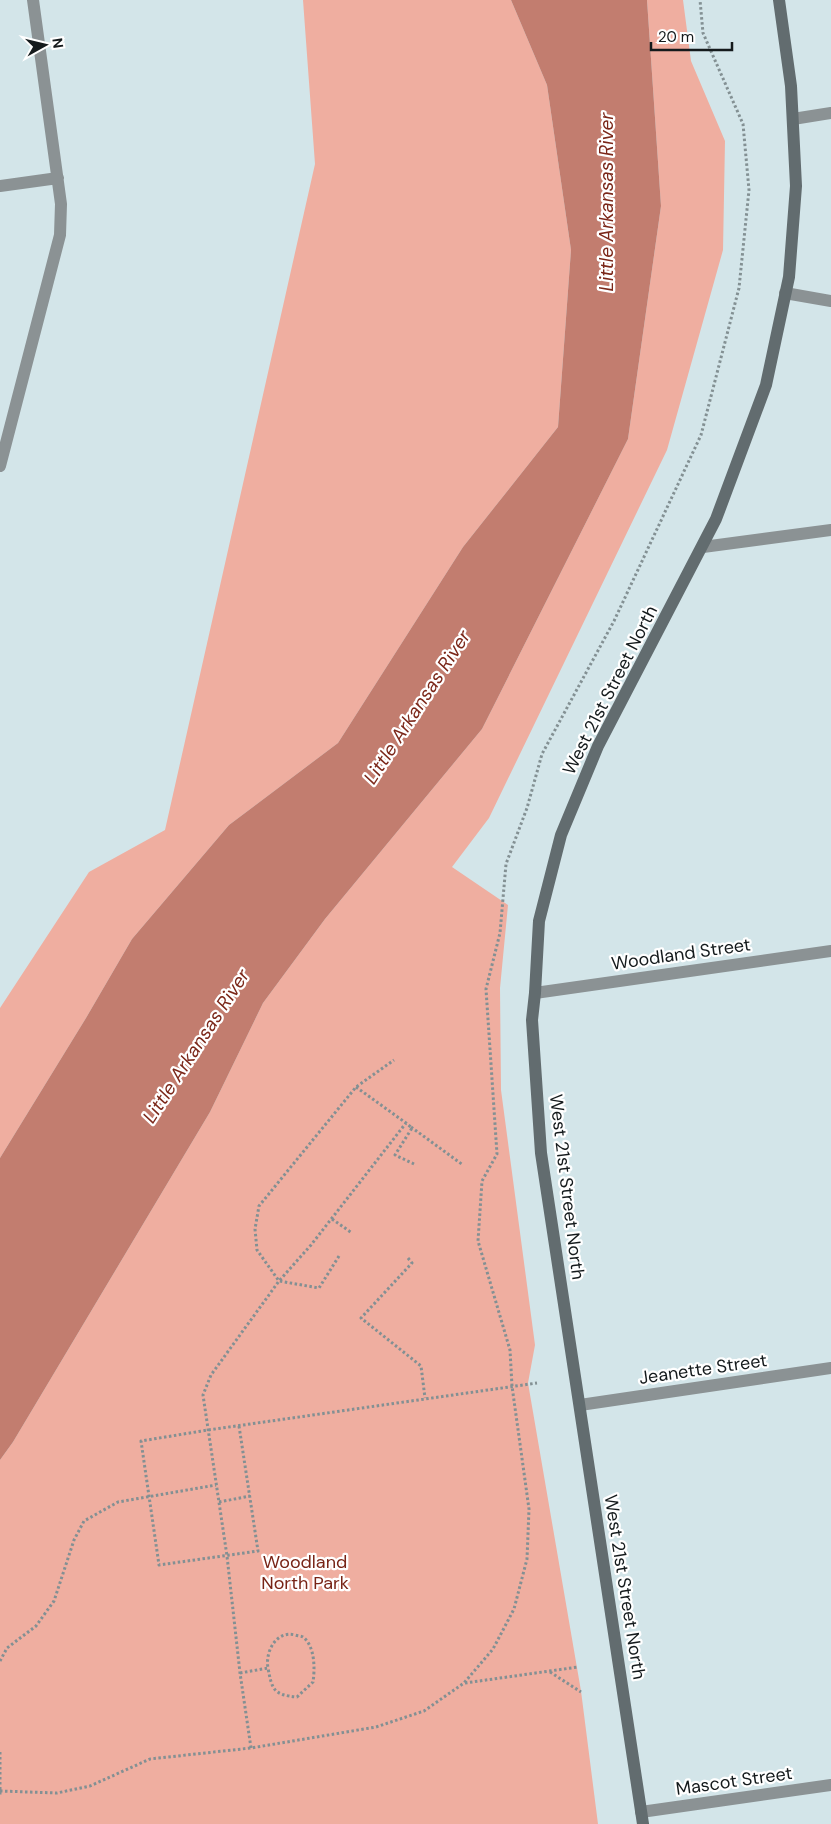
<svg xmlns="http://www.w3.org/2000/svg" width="831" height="1824" font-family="'DM Sans',sans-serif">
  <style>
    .green { fill: #efaea0 }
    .water { fill: #c27d6f }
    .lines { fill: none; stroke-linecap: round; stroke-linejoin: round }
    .path { stroke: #839093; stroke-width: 3; stroke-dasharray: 2.5 2.5; stroke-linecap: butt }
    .lane { stroke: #8b9294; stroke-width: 12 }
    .street { stroke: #8b9294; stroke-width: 12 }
    .secondary { stroke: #626c6f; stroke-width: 12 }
    .labels { text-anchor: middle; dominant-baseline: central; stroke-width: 4.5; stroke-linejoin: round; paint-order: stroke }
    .street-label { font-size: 18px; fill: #141a1c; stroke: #fff }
    .park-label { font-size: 18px; fill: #782416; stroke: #fff }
    .water-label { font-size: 19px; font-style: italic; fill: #7b2719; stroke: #fff }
  </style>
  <rect width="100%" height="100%" fill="#d3e5e9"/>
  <path class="green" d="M303,0H511L547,85L571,250L558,427L463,547L338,743L229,825L132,939L86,1018L0,1158V1008L89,872L165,830L315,164Z
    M647,0H683L691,61L725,141L723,250L667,450L489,818L452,867L508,905L500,988L501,1090L535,1345L528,1383L581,1691L598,1824H0V1460L13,1442L210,1112L263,1003L325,919L482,729L628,439L661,206Z"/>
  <path class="water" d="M511,0H647L661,206L628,439L482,729L325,919L263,1003L210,1112L13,1442L0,1460V1158L86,1018L132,939L229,825L338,743L463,547L558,427L571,250L547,85Z"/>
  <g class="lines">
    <path class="path" d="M356,1087L406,1123
      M411,1127L463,1165
      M332,1219L352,1233
      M339,1256L319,1288L279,1281L257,1250L255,1229L259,1206L356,1087L394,1060
      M408,1258L412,1263L361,1318L421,1366L425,1398
      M239,1426L258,1551L159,1565L141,1441L208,1430L537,1383
      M219,1502L250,1496
      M0,1661L7,1648L36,1626L54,1601L74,1540L84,1521L118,1502L216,1485
      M550,1672L581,1692
      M240,1673L268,1668C272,1690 274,1695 297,1697L313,1682C315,1669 315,1646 303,1637C301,1636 298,1636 295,1635C276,1630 265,1652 268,1668
      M465,1683L578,1667
      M251,1748L240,1673L227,1556L203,1395L211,1375L279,1281L311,1245L406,1123L412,1128L395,1155L414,1164
      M0,1752V1797
      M0,1791L57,1793L90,1786L150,1759L251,1748L376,1727L424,1711L464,1683L493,1649L514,1609L527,1559L529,1509L512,1386L510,1350L478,1241L482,1181L497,1154L486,989L500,933L506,864L527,808L542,754L614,621L701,435L739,288L749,190L743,124L703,33L700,0"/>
    <path class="lane" d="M785,293L831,301"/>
    <path class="street" d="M793,119L831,113
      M0,186L58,178
      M0,466L60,235L61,204L33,0
      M703,547L831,530
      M535,993L831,951
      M580,1405L831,1368
      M641,1812L831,1785"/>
    <path class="secondary" d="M643,1824L541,1153L532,1020L535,993L539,921L561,835L598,746L716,519L766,385L789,277L796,186L791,86L779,0"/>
  </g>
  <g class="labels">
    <g class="street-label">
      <text transform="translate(610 690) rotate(-63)">West 21st Street North</text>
      <text transform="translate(681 954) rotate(-8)">Woodland Street</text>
      <text transform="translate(567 1187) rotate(83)">West 21st Street North</text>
      <text transform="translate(703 1369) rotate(-8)">Jeanette Street</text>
      <text transform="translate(625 1587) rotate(81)">West 21st Street North</text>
      <text transform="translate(734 1781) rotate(-8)">Mascot Street</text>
    </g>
    <g class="park-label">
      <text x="305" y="1562">Woodland<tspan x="305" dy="21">North Park</tspan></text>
    </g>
    <g class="water-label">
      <text transform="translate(606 202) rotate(-90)">Little Arkansas River</text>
      <text transform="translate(417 707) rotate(-57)">Little Arkansas River</text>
      <text transform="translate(196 1046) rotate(-57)">Little Arkansas River</text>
    </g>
  </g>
  <g transform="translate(45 45) rotate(82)" stroke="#ffffff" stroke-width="4" paint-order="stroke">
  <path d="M0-4L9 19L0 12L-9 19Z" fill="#141a1c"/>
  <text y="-8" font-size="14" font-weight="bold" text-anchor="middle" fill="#141a1c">N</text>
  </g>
  <path d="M651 42v8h81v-8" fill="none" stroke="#141a1c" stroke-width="2.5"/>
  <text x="658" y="42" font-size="15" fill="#141a1c" stroke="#ffffff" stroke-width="4" paint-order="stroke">20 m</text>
</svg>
